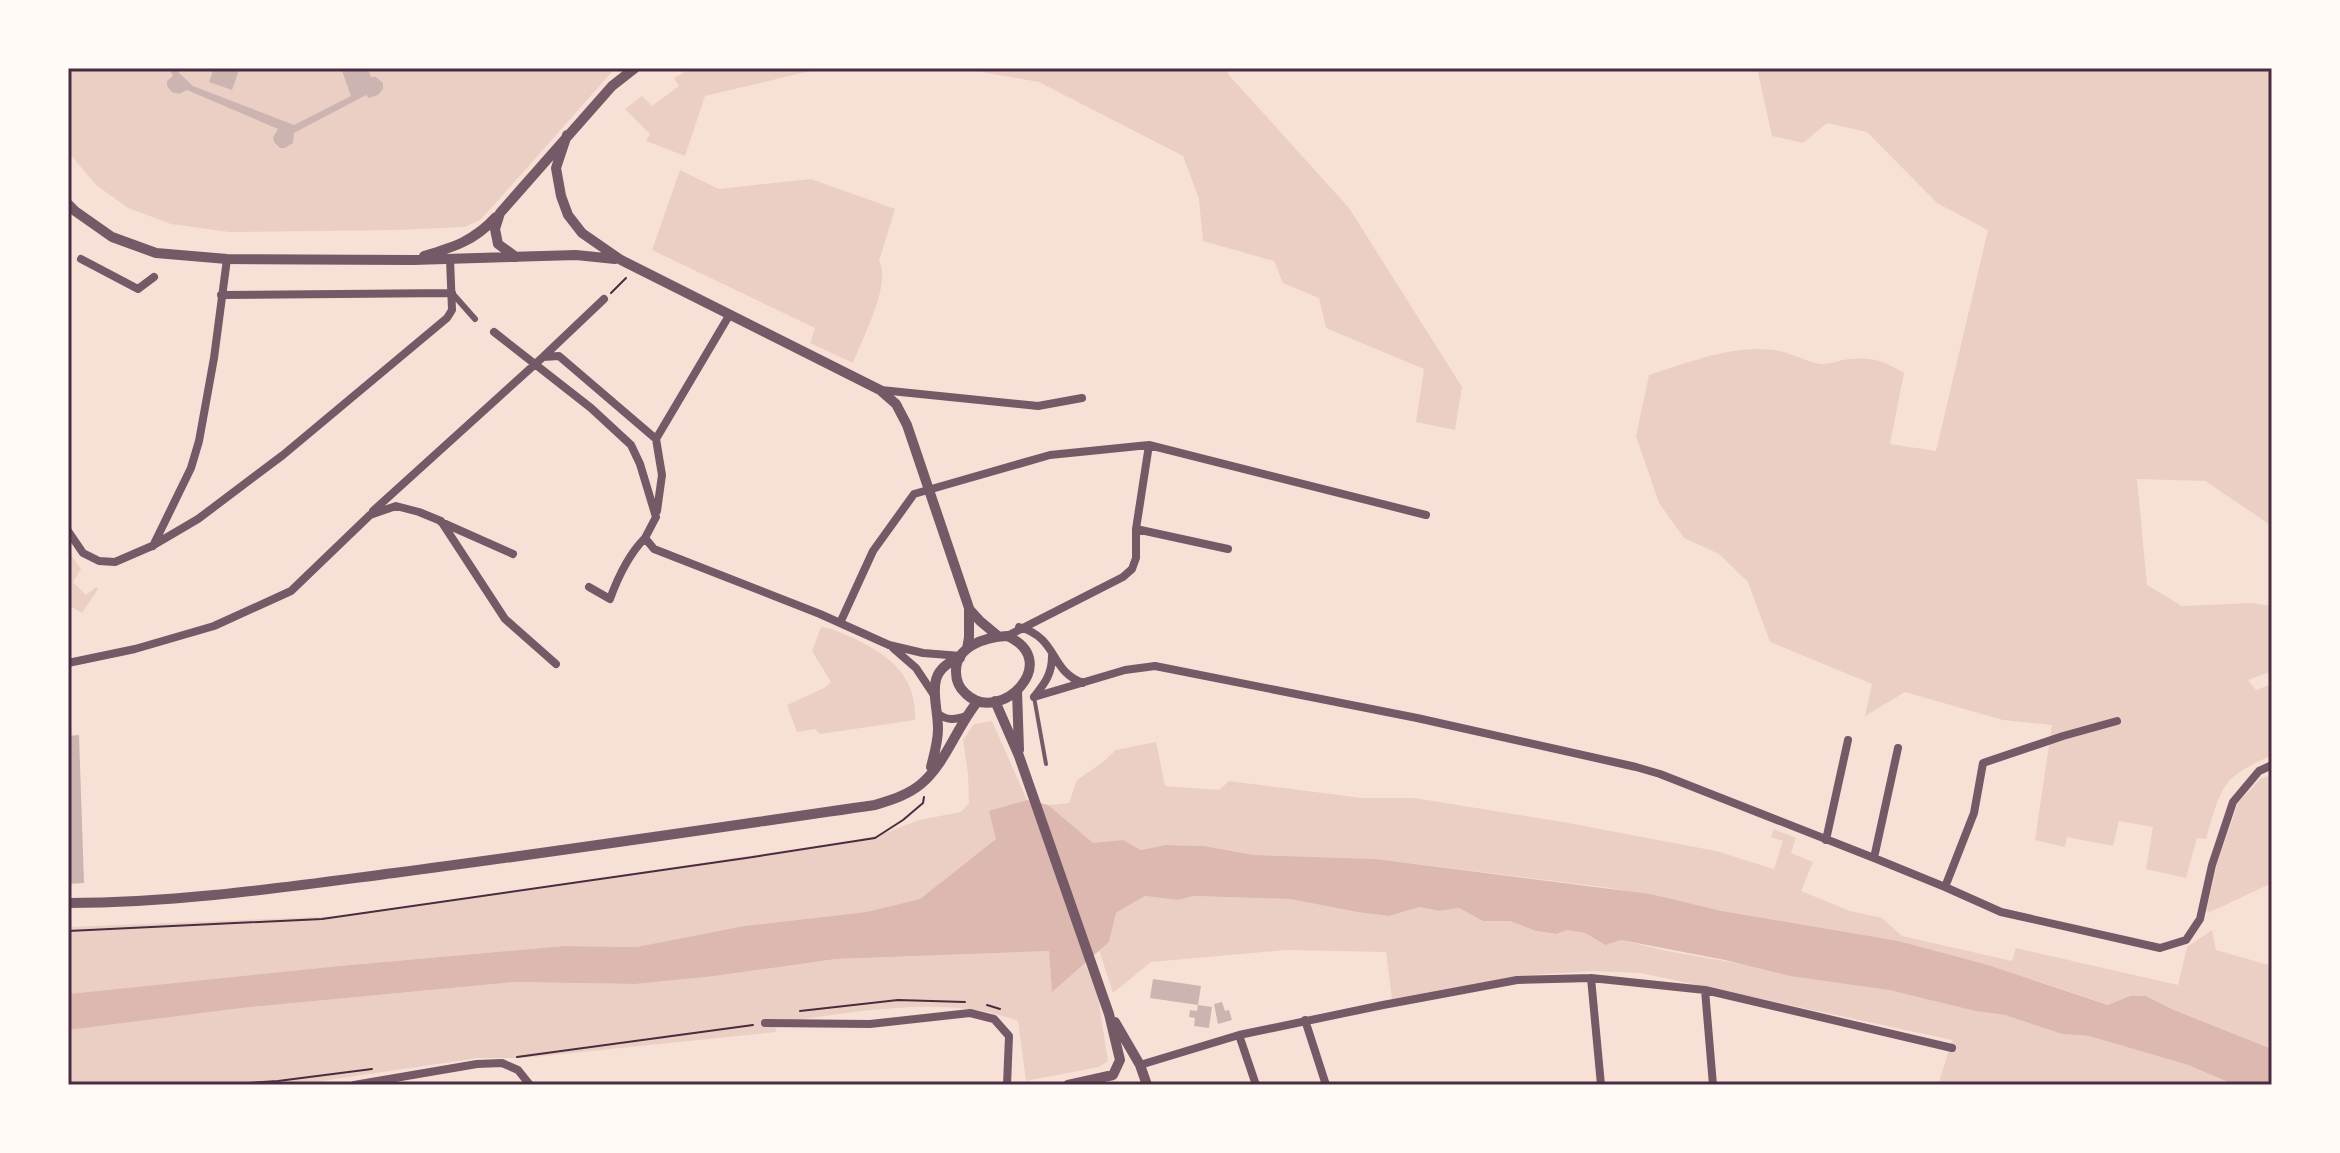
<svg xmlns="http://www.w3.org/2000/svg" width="2340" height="1153" font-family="Arial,sans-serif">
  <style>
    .green { fill: #ebcfc5 }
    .water { fill: #dcb8b0 }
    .building { fill: #ccb4b1 }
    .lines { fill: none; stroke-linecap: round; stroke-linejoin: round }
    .path { stroke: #4a2c40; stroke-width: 2 }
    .service { stroke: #755966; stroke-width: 4 }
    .pedestrian { stroke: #755966; stroke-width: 6 }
    .minor { stroke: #755966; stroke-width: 8 }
    .tertiary { stroke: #755966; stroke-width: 10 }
    .neatline { fill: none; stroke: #4a2c40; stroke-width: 3 }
  </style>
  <rect width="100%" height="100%" fill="#f7e1d7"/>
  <path class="green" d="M68,68H618L610,74L495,204L480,220L465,227L396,230L229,232L171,224L128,208L96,185L68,152Z
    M692,68H1230L1228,74L1349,208L1462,387L1455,430L1416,422L1424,369L1326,328L1319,298L1283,283L1274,261L1203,241L1199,199L1183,156L1039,82L964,69L823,68L705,96L685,156L646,141L650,134L625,109L642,96L652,106L679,86L674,78Z
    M1757,68H2272V526L2205,481L2137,479L2147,585L2182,606L2252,603L2272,606V671L2248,680L2256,690L2272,684V755C2258,762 2243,768 2232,778C2217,792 2212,820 2206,839L2197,838L2186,878L2146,869L2153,827L2119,821L2113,846L2067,837L2065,847L2035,840L2052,725L2003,720L1905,692L1865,716L1872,684L1770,642L1748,582L1719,554L1684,538L1659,503L1636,436L1649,375C1691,362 1730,345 1775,350C1789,352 1811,364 1822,364C1832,364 1842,359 1852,359C1875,357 1885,362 1904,373L1890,444L1936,451L1988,230L1937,203L1867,132L1827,123L1803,143L1772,136Z
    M680,170L719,189L811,179L895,209L879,261C892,283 862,339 853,363L810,343L815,328L652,250Z
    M68,551L81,569L73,582L86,595L96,587L98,589L82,613L68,605Z
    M821,627C832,628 841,633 851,637C888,654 917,675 915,720L820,734L815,729L797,732L787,705L824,688L831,682L812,651Z
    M992,721L1027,800L990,811L997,839L920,899L866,912L744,926L636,947L564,946L339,966L68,994V927L343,916L850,841L880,835L919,820L961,812L969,803L968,774L963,740L974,724Z
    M1156,742L1165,786L1219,790L1229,781L1362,798H1414L1563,822L1716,851L1774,869L1783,841L1771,837L1774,829L1796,838L1791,853L1813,862L1801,891L1850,911L1882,918L1902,936L2012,961L2016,948L2178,985L2187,947L2212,930L2216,950L2272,966V1049L2174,1010L2146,996H2130L2109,1005L1988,965L1610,888L1376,859L1254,855L1204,846L1165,845L1140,850L1123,840L1093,844L1048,805L1069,803L1077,780L1103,762L1116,750Z
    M2272,775V883L2208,913L2207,908L2217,864L2238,803L2260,779Z
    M1145,896L1178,900L1194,896L1290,899L1357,912L1389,916L1420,907L1439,911L1459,908L1483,921H1510L1536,931L1555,934L1567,930L1585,933L1604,945L1621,940L1667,951L1889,990L1975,1011L2005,1015L2062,1034L2089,1036L2188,1065L2235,1085H2091C2061,1078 2032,1084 2002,1085C1980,1086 1959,1085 1938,1085L1952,1040L1641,973L1594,971L1518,976L1392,999L1386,952L1287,950L1151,962L1113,993L1099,950L1109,942L1116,913Z
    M1050,951L1052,991L1085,963L1098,997L1108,1061L1099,1067L1026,1081L1018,1021C946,993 851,1013 775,1023L776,1032L524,1058H478L295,1085H68V1030L242,1008L514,982L636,984L715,976L836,959Z"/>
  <path class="water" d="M1027,800L1048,805L1093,843L1123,840L1141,850L1165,845L1204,846L1254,855L1376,859L1650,894L1722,911L1898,941L1988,965L2108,1005L2130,996H2146L2174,1010L2272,1049V1085H2235L2188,1065L2089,1036L2062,1034L2005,1015L1975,1011L1889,990L1790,976L1725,960L1621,940L1605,945L1585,933L1567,930L1556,934L1536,931L1510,921H1483L1459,908L1439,911L1420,907L1389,916L1357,912L1290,899L1194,896L1178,900L1145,896L1116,913L1109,942L1052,992L1049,951L836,959L715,976L636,984L514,982L242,1008L68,1030V994L339,966L564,946L636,947L744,926L866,912L920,899L996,839L989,811Z"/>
  <path class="building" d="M169,68H177L179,73L193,86L294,125L351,96L341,68H368L371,77H376L383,83V89L378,95L369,98L366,95L294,133L293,143L285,148H280L274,142L273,137L278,129L187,90L179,94L172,92L167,86V81L173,76Z
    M214,68L239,70L232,90L209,82Z
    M79,735L84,883L68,884V736Z
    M1153,979L1201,986L1198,1005L1212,1007L1209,1028L1194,1026L1195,1018L1189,1017L1190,1010L1197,1011L1198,1005L1150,998Z
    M1222,1002L1225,1011L1229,1010L1232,1020L1218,1024L1214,1004Z"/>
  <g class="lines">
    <path class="path" d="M611,293L626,278
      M68,931L322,919L753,857L875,838L903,820L923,803L924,797
      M987,1005L1000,1009
      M800,1011L898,1000L965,1002
      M517,1057L753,1025
      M218,1085L278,1081L372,1069"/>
    <path class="service" d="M1034,697L1046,764"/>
    <path class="pedestrian" d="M452,293L475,319"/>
    <path class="minor" d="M81,259L138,289L154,277
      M221,295L452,293
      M494,332L591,408L631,445L640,464L656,517L645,538L654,549L820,614L889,645L923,653L961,656
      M544,356L604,299
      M881,390L1038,406L1082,398
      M656,439L730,314
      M1149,445L1426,515
      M373,511L543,357L559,356L656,439L662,475L657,511
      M441,522L513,554
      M1136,529L1228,549
      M68,531L83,553L99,561L115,562L152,546L198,519L283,455L447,318L452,310L450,259
      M153,546L191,468L199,441L214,358L227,259
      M589,587L610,599C618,577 628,555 645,538
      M840,623L873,551L914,494L1050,455L1149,445L1136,529V558L1132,569L1123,577L1007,636
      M1019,627C1059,638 1049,671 1083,683
      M893,648L916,668L934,695
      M68,663L135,649L214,626L291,591L370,515L396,506L419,512L441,521L505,619L556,664
      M1034,697L1125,670L1155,666L1417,718L1636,767L1660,774L1874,858L1945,887L2001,912L2160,948L2186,940L2200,919L2212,865L2233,802L2259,771L2272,765
      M1034,697C1045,683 1052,674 1052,656
      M937,713C947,721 955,720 966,716
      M1826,840L1848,740
      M1874,858L1898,748
      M1945,887L1974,813L1983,763L2063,736L2117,721
      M1591,978L1601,1085
      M1705,990L1713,1085
      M1305,1020L1326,1085
      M765,1023L870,1024L970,1013L994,1019L1009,1036L1007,1085
      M1239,1035L1256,1085
      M1140,1065L1239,1035L1383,1005L1517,980L1591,978L1705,990L1952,1048
      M354,1085L477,1064L502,1063L518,1070L530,1085"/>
    <path class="tertiary" d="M567,135L556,168L561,196L568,215L582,233L621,260L880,390L896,404L907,425L969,608V637L967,649
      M68,204L75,211L112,237L156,253L227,259L413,260L576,255L615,259
      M424,256C454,247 474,241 496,217
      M516,257L498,244L495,229L500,213L612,86L635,68
      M970,610L980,621L998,636
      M1007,636C1064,661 1000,726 966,694C959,688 956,681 956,672C955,646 986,637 1007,636Z
      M1017,691L1019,750
      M995,701L1019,756L1109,1014L1120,1060L1113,1075L1068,1085
      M931,767C934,755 938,742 938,729C938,700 922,671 960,658
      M68,903C178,903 286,887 394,873C555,852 715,828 875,805C891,800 908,795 921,784C946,763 957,726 978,701
      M1115,1022L1140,1065L1147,1085"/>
  </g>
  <rect width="2340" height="1153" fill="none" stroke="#fffaf5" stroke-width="140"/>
  <rect x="70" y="70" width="2200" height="1013" class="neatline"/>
</svg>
